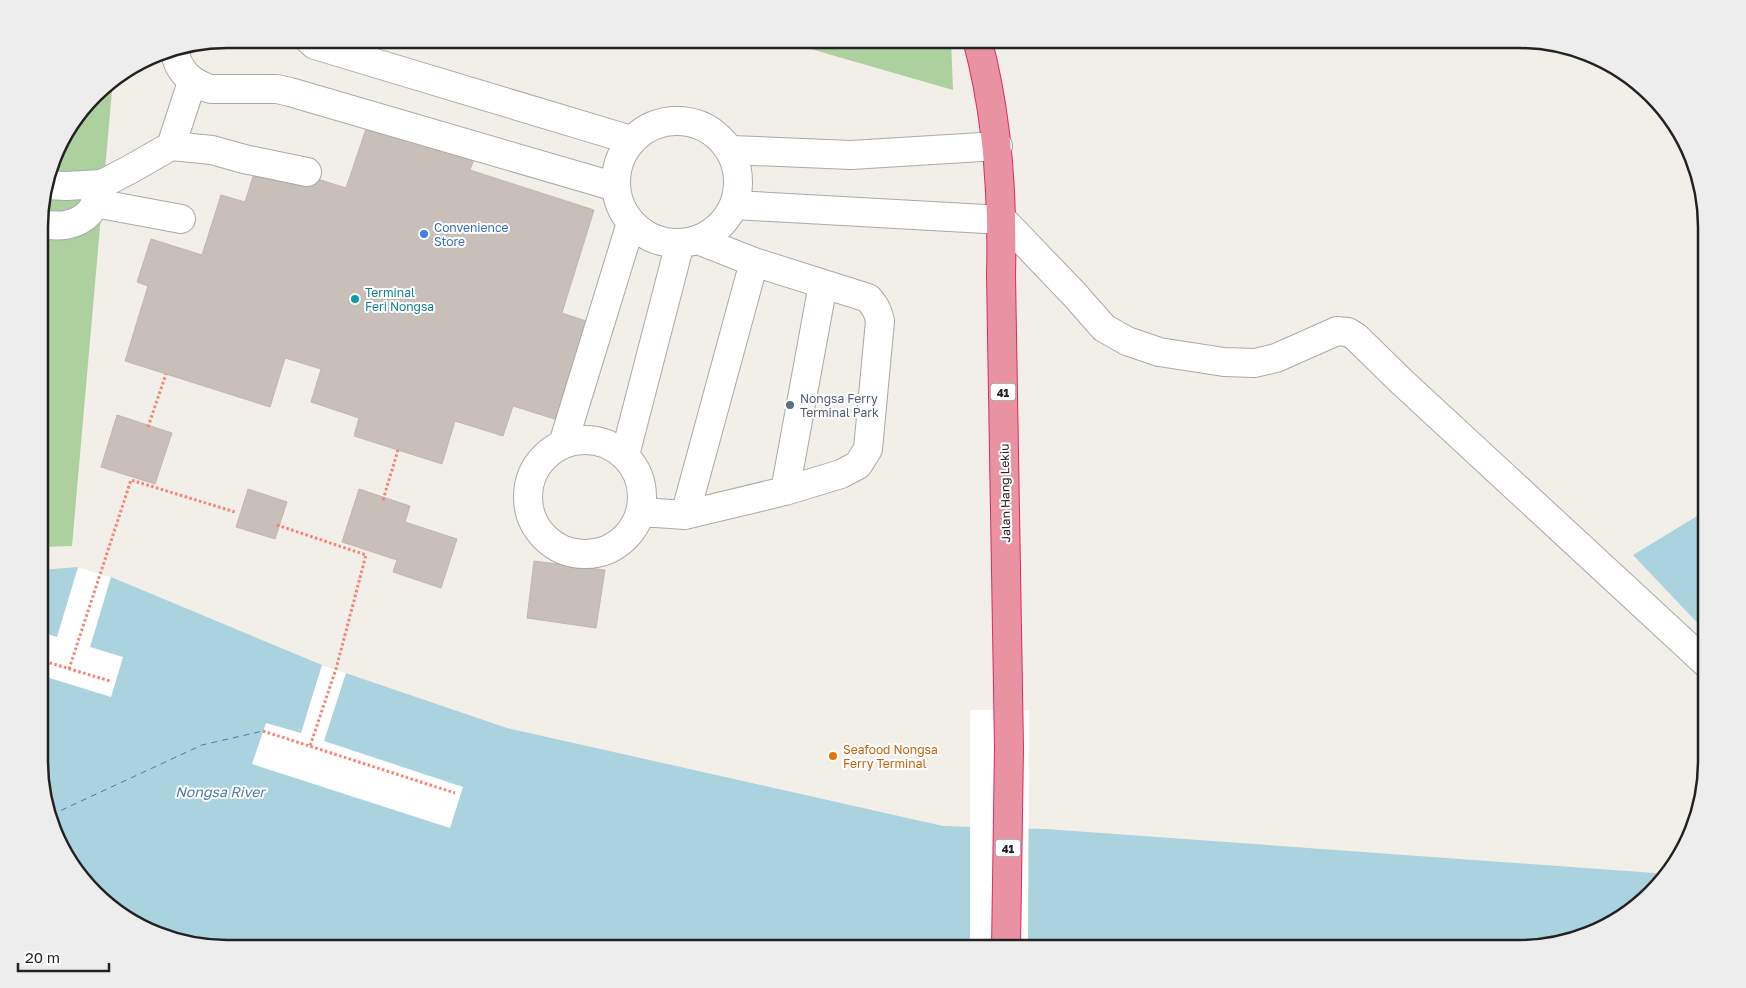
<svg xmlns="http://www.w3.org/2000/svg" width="1746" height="988" font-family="'Golos Text',sans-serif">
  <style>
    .forest { fill: #add19e }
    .water { fill: #aad3df }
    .pier { fill: #fff }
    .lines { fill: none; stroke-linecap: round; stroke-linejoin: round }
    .ferry { stroke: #4a7aab; stroke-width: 1; stroke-dasharray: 6 5; stroke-linecap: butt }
    .building { fill: #c7bfb8; stroke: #c4b6ab }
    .minor-casing { stroke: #a9a9a9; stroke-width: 30 }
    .highway-casing { stroke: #dc2a67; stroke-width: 30 }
    .path { stroke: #fa8072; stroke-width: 3; stroke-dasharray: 2.5 2.5; stroke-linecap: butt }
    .minor { stroke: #fff; stroke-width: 28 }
    .highway { stroke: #e892a2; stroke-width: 28 }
    .shop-dot { fill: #3f7fe0; stroke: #fff; stroke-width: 2 }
    .culture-dot { fill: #0f9aa8; stroke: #fff; stroke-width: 2 }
    .service-dot { fill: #5c6f8a; stroke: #fff; stroke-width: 2 }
    .food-dot { fill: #e8710a; stroke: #fff; stroke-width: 2 }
    .labels { text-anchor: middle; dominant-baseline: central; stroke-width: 4; stroke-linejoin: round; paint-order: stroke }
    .shield { fill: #fff; stroke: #646464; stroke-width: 1 }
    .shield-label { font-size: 11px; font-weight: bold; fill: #222 }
    .shop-label { font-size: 12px; fill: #366cbe; stroke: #fff; text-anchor: start }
    .culture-label { font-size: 12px; fill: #0d838f; stroke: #fff; text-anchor: start }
    .service-label { font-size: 12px; fill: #4e5e75; stroke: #fff; text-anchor: start }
    .street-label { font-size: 12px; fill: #222; stroke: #fff }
    .food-label { font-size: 12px; fill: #c56008; stroke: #fff; text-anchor: start }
    .water-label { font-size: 14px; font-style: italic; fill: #4a7aab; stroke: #fff }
    .rim { fill: none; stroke: #222; stroke-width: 2.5 }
  </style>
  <rect width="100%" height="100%" fill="#f2efe9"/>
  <path class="forest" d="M776,39H951L953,90Z
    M113,79L72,546L40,547V202L58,143L102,85Z"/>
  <path class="water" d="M1707,510V633L1633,555Z
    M78,567L111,577L322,665L507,728L943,826L1046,829L1668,874L1653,894L1614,924L1532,949H226L177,943L133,924L70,866L40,786V570Z"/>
  <path class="pier" d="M78,567L111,577L90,647L123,657L111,697L40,675V632L57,637Z
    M322,665L346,673L324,741L463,787L450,828L252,764L266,723L301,733Z
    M970,710H1029L1028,949H970Z"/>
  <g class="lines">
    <path class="ferry" d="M51,815L202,745L263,731"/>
  </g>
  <path class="building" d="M369,120L476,153L470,170L594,210L562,313L592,323L561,421L513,406L503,436L455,421L442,464L354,436L359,418L311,402L321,369L285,358L270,407L125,361L148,286L137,282L151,239L202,255L221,195L245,202L258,160L346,188Z
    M117,415L172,433L155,484L101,467Z
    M248,489L287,502L275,539L236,527Z
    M359,489L410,506L405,522L457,539L441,588L393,572L397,560L342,542Z
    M534,561L605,570L596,628L527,618Z"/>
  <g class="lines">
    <defs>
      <path id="minor" d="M308,39L315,45L325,48L631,140
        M175,49C176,70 192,84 211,89H277L290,92L616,187
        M616 182a61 61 0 1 1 122 0a61 61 0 1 1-122 0Z
        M171,146L212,150L244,159L307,172
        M731,150L851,155L998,146
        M46,185L66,186L102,184L129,170L171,146L192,82
        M95,203L181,219
        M735,205L1003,220L1074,294L1104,328L1127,341L1159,352L1224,362L1255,363L1276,358L1337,331L1348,332L1356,337L1402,382L1707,664
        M40,224C58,227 76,227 90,212C96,205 98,194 101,186
        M528 497a57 57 0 1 1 114 0a57 57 0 1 1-114 0Z
        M563,444L631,223
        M625,455L680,243
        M785,491L823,284
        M642,512L685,515L785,491L841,474L858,465L868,449L880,321C878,311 875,306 868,298L754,262L698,240
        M685,515L754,262"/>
      <path id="highway" d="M977,39C998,116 1003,195 1001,275L1009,748L1006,949"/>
    </defs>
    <use href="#minor" class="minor-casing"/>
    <use href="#highway" class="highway-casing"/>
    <path class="path" d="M148,427L166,374
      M383,500L398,450
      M277,525L366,555L336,669L310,746
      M40,660L110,681
      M69,669L131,480L235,512
      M263,731L455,793"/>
    <use href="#minor" class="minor"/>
    <use href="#highway" class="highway"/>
  </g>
  <circle class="shop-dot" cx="424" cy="234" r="5"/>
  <circle class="culture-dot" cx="355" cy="299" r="5"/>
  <circle class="service-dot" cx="790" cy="405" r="5"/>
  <circle class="food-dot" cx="833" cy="756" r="5"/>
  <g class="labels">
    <g class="shield">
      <rect x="990.5" y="383.5" width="25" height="17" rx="4"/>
      <rect x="995.5" y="839.5" width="25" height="17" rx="4"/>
    </g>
    <g class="shield-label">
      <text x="1003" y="392">41</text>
      <text x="1008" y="848">41</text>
    </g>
    <g class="shop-label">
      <text x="434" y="227">Convenience<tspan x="434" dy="14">Store</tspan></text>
    </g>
    <g class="culture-label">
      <text x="365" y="292">Terminal<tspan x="365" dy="14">Feri Nongsa</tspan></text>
    </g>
    <g class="service-label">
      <text x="800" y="398">Nongsa Ferry<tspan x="800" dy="14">Terminal Park</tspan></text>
    </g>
    <g class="street-label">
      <text transform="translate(1005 493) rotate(-91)">Jalan Hang Lekiu</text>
    </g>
    <g class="food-label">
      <text x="843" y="749">Seafood Nongsa<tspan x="843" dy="14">Ferry Terminal</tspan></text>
    </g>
    <g class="water-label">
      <text x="220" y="791">Nongsa River</text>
    </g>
  </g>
  <path d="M0 0H1746V988H0ZM227 48H1519A179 179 0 0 1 1698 227V761A179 179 0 0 1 1519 940H227A179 179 0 0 1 48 761V227A179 179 0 0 1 227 48Z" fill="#ededed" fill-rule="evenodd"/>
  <path class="rim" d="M227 48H1519A179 179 0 0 1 1698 227V761A179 179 0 0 1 1519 940H227A179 179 0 0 1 48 761V227A179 179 0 0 1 227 48Z"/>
  <path d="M18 963v8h91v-8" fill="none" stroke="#222222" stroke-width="2.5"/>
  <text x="25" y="963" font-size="15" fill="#222222" stroke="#ffffff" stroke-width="4" paint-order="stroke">20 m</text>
</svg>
